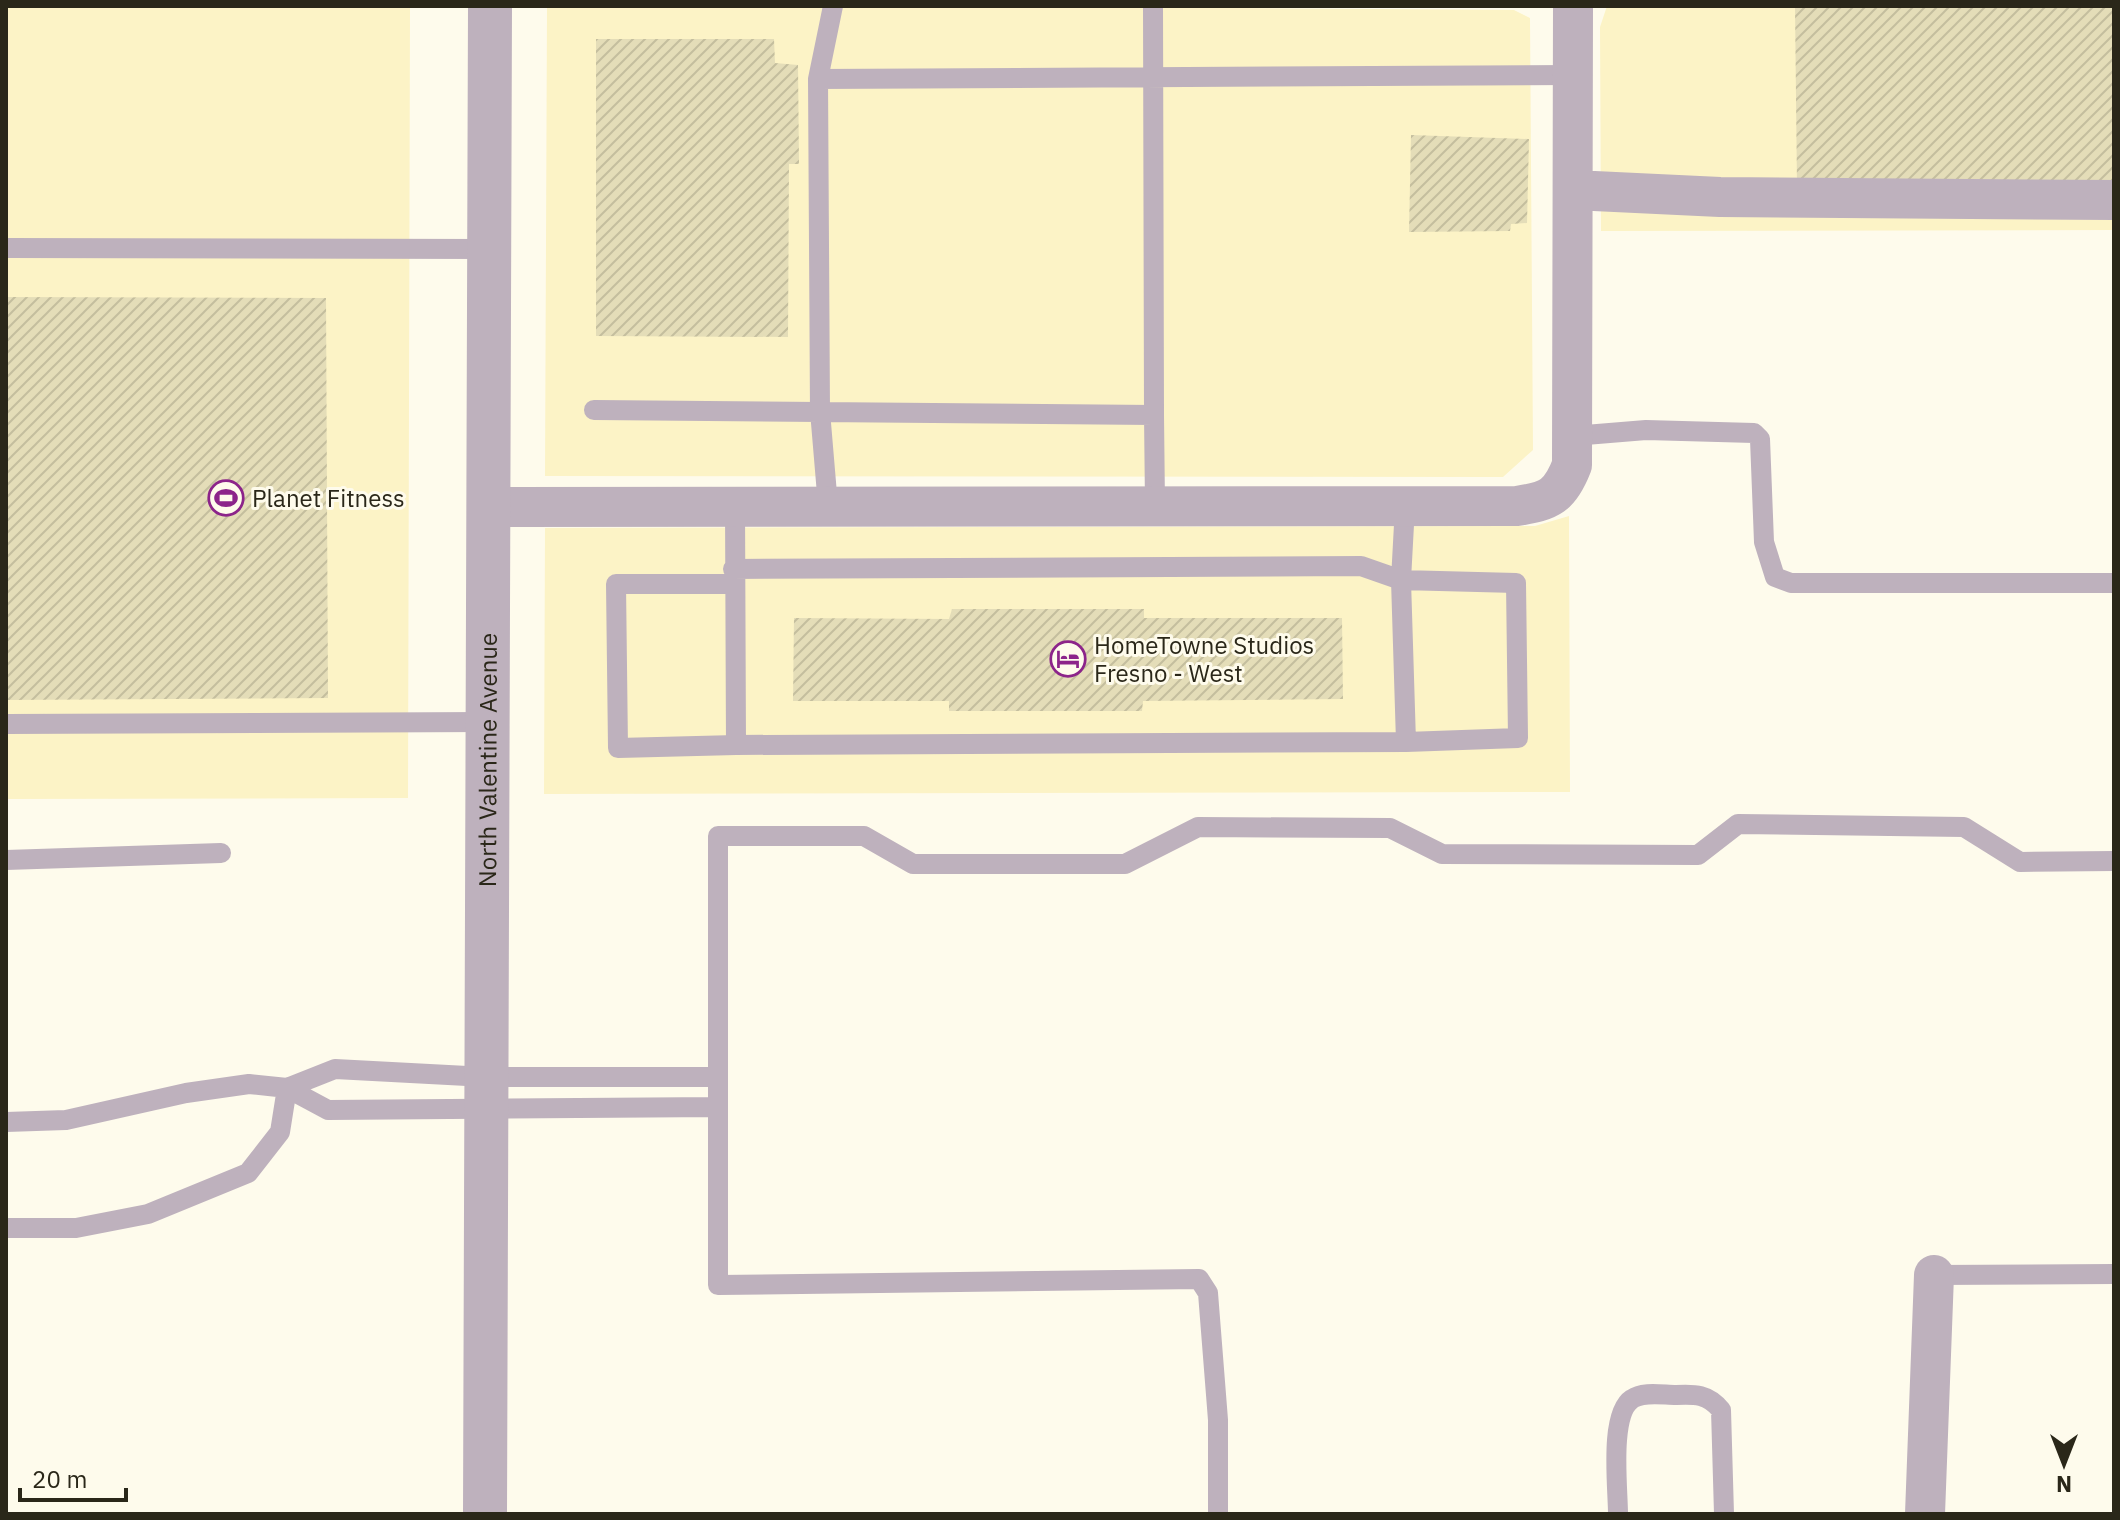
<svg xmlns="http://www.w3.org/2000/svg" width="2120" height="1520" font-family="'IBM Plex Sans',sans-serif">
  <style>
    .built { fill: #fcf3c6 }
    .building { fill: url(#building-hatch) }
    .lines { fill: none; stroke-linecap: round; stroke-linejoin: round }
    .service { stroke: #beb1bd; stroke-width: 20 }
    .minor { stroke: #beb1bd; stroke-width: 40 }
    .tertiary { stroke: #beb1bd; stroke-width: 44 }
    .labels { text-anchor: middle; dominant-baseline: central; stroke-width: 6; stroke-linejoin: round; paint-order: stroke }
    .poi-label { font-size: 24px; fill: #2a2719; stroke: #fefbec; text-anchor: start }
    .street-label { font-size: 24px; fill: #2a2719; stroke: #fefbec }
  </style>
  <defs>
    <pattern id="building-hatch" width="6" height="6" patternUnits="userSpaceOnUse" patternTransform="scale(2)"><rect width="6" height="6" fill="#e4ddb8"/><path d="M-1 1l2-2M0 6l6-6M5 7l2-2" fill="none" stroke="#c4be9e"/></pattern>
  </defs>
  <rect width="100%" height="100%" fill="#fefbec"/>
  <path class="built" d="M6,6H410L408,798L6,799Z
    M1607,6H2114V230L1601,231L1600,27Z
    M1117,7L1514,10L1530,18L1533,450L1503,477L545,476L547,8Z
    M1569,516L1570,792L544,794L545,528L1535,526Z"/>
  <path class="building" d="M1795,6H2114V187H1797Z
    M596,39H774L775,63L798,65L799,164H789L788,337L596,336Z
    M1411,135L1529,139L1527,223L1511,224L1510,231L1409,232Z
    M6,297L326,298L328,698L6,700Z
    M952,609H1144V618H1342L1343,699L1143,701L1142,711H949V701H793L794,618L949,619Z"/>
  <g class="lines">
    <path class="service" d="M818,79L1572,75
      M6,248L488,249
      M594,410L1154,415L1153,6
      M1154,415L1155,505
      M1573,436L1646,430L1754,433L1760,439L1764,542L1775,577L1791,583H2114
      M735,506L736,745L1406,742
      M828,506L820,411L818,79L833,6
      M733,569L1361,566L1401,580L1516,583L1518,738L1406,742L1401,580L1405,506
      M733,584H616L618,748L736,745
      M6,724L487,722
      M6,860L221,853
      M287,1088L335,1069L486,1077H718
      M6,1122L66,1120L186,1093L249,1084L287,1088L328,1110L718,1107
      M6,1228H76L148,1214L248,1173L280,1132L287,1088
      M1934,1275L2114,1274
      M1218,1514V1420L1208,1293L1199,1279L718,1285V836H864L913,864H1125L1198,827L1390,828L1442,854L1698,855L1738,824L1964,827L2020,862L2114,861
      M1618,1514C1618,1488 1609,1414 1632,1399C1643,1391 1663,1395 1676,1395C1695,1394 1708,1394 1721,1410L1724,1514"/>
    <path class="minor" d="M1573,190L1720,197L2114,200
      M488,507L1517,506C1550,501 1560,496 1572,465L1573,6
      M1925,1514L1934,1275"/>
    <path class="tertiary" id="s1" d="M485,1514L490,6"/>
  </g>
  <defs>
    <symbol id="stadium-ring" viewBox="-11 -11 22 22"><circle r="9.5" fill="#fefbec" stroke="#8c248a" stroke-width="1.5"/><path d="M0-5a6.5 5 0 1 0 0 10a6.5 5 0 1 0 0-10ZM-3.5-1.8h7v3.6h-7Z" fill="#8c248a"/></symbol>
    <symbol id="hotel-ring" viewBox="-11 -11 22 22"><circle r="9.5" fill="#fefbec" stroke="#8c248a" stroke-width="1.5"/><path d="M-6-4.5h1.5V1H6V5H4.5V3h-9V5H-6ZM-4 0a1.8 1.8 0 1 1 3.6 0ZM.5 0V-2.5h3Q6-2.5 6 0Z" fill="#8c248a"/></symbol>
  </defs>
  <g fill-rule="evenodd">
    <use href="#stadium-ring" x="206" y="478" width="40" height="40"/>
    <use href="#hotel-ring" x="1048" y="639" width="40" height="40"/>
  </g>
  <g class="labels">
    <g class="poi-label">
      <text x="252" y="498">Planet Fitness</text>
      <text x="1094" y="645">HomeTowne Studios<tspan x="1094" dy="28">Fresno - West</tspan></text>
    </g>
    <g class="street-label">
      <text stroke="none"><textPath href="#s1" startOffset="754">North Valentine Avenue</textPath></text>
    </g>
  </g>
  <rect width="2120" height="1520" fill="none" stroke="#2a2719" stroke-width="16"/>
  <g transform="translate(2064 1464) rotate(180)" stroke="#fefbec" stroke-width="6" paint-order="stroke">
  <path d="M0-6L14 30L0 20L-14 30Z" fill="#2a2719"/>
  <text y="-12" font-size="22" font-weight="bold" text-anchor="middle" fill="#2a2719">N</text>
  </g>
  <path d="M20 1488v12h106v-12" fill="none" stroke="#2a2719" stroke-width="4"/>
  <text x="32" y="1488" font-size="24" fill="#2a2719" stroke="#fefbec" stroke-width="6" paint-order="stroke">20 m</text>
</svg>
